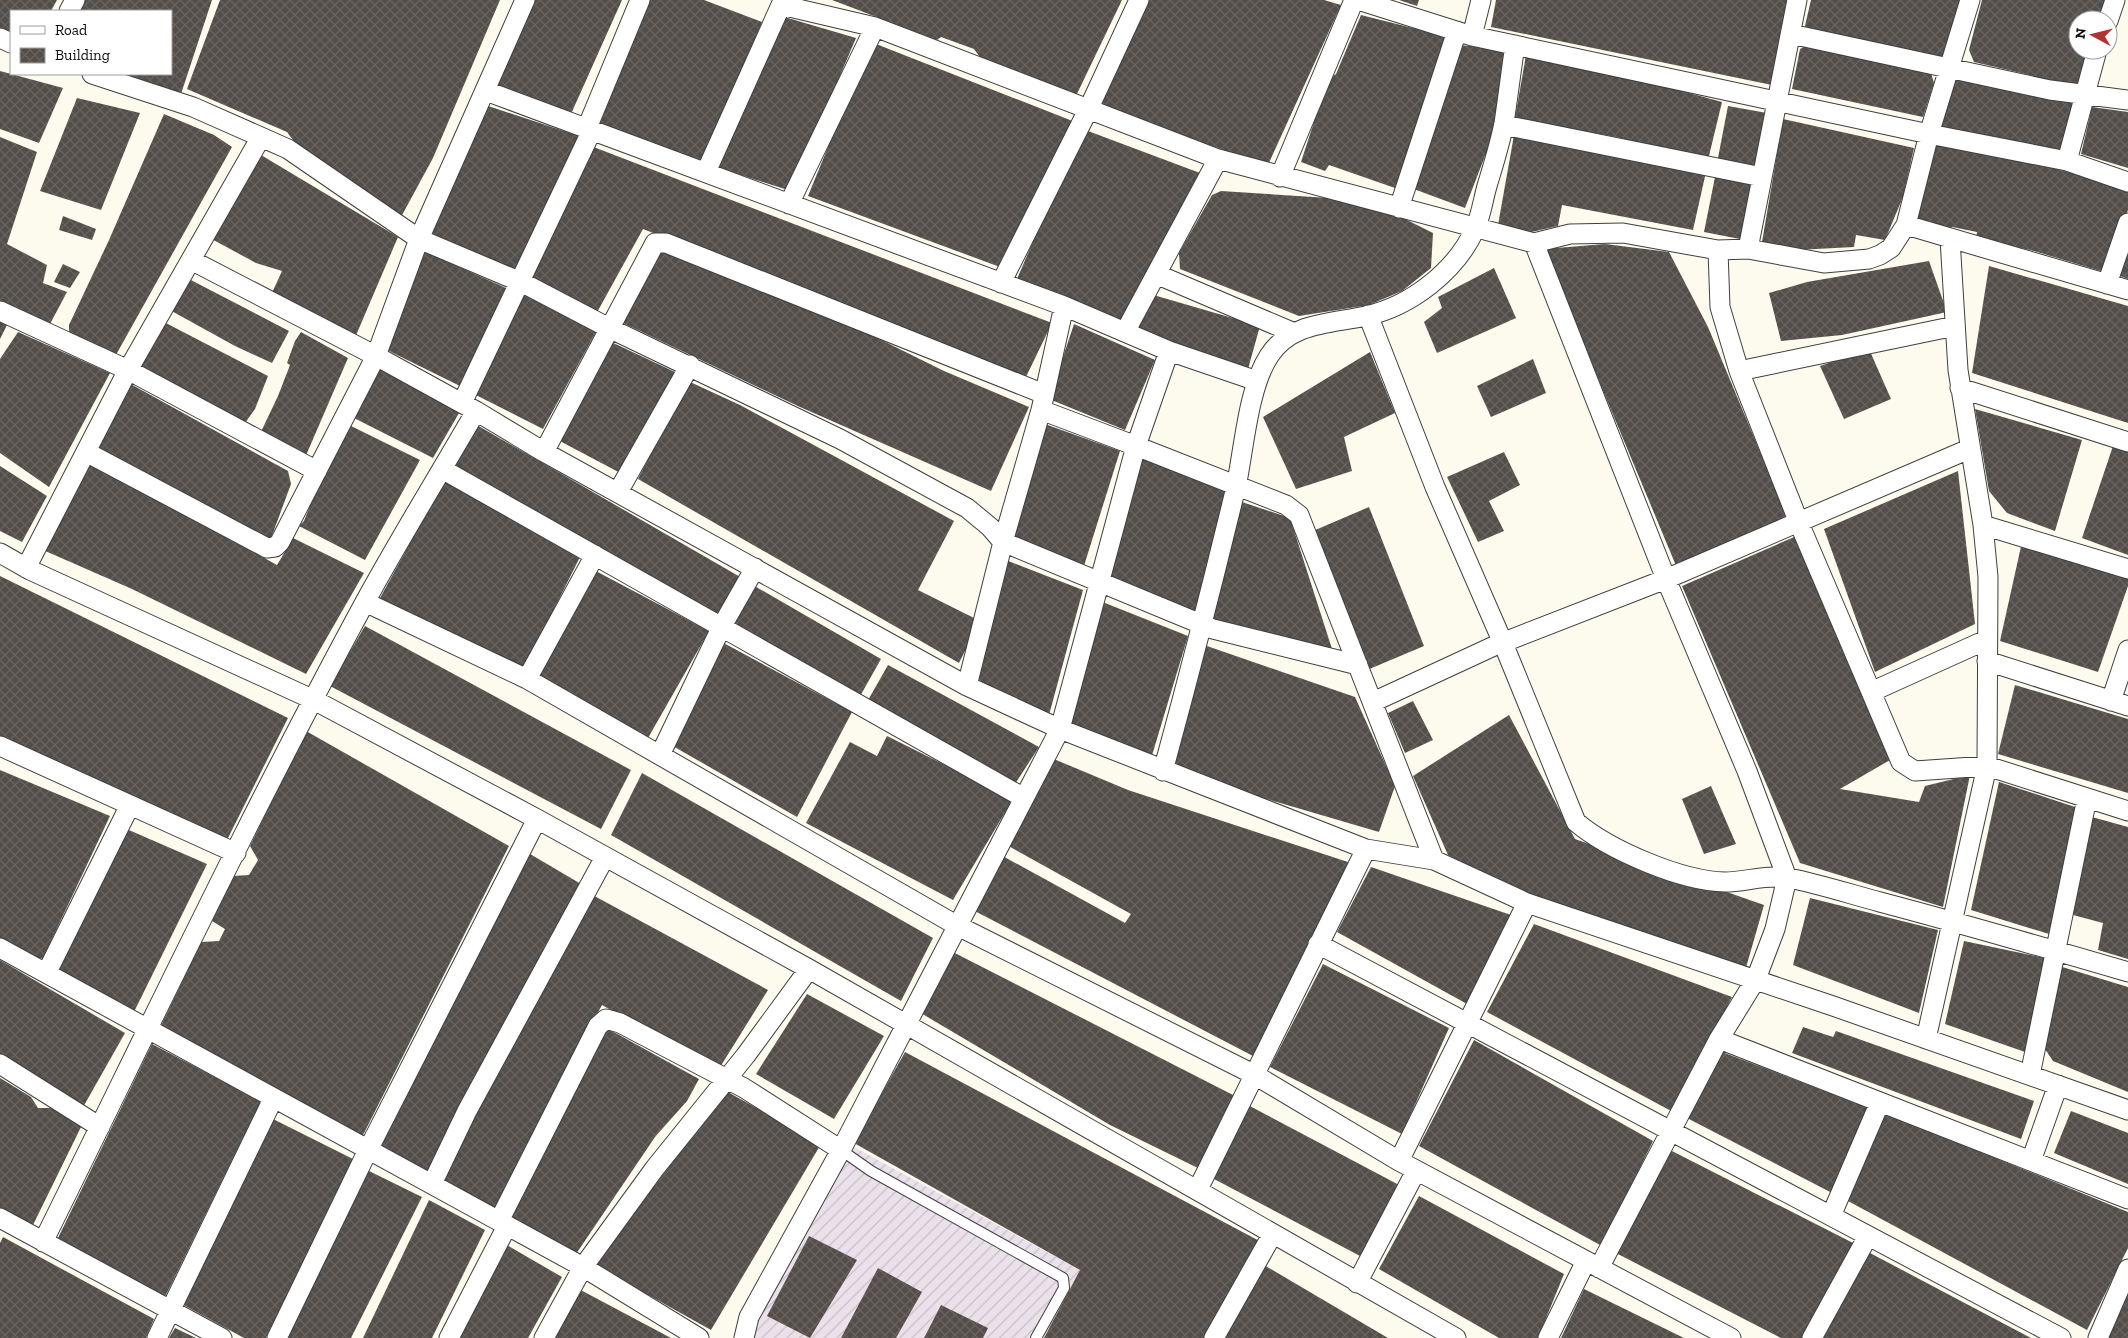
<svg xmlns="http://www.w3.org/2000/svg" width="2128" height="1338" font-family="'Zilla Slab',serif">
  <style>
    .industrial { fill: url(#industrial-furrows) }
    .building { fill: url(#building-cross-hatch) }
    .lines { fill: none; stroke-linecap: round; stroke-linejoin: round }
    .lane-casing { stroke: #3f3f3f; stroke-width: 12 }
    .street-casing { stroke: #3f3f3f; stroke-width: 21 }
    .lane { stroke: #fff; stroke-width: 10 }
    .street { stroke: #fff; stroke-width: 19 }
  </style>
  <defs>
    <pattern id="industrial-furrows" width="10" height="10" patternUnits="userSpaceOnUse" patternTransform="scale(1.25)"><rect width="10" height="10" fill="#eae1ea"/><path d="M-1 1l2-2M0 10L10 0M9 11l2-2" fill="none" stroke="#c8c0c8"/></pattern>
    <pattern id="building-cross-hatch" width="8" height="8" patternUnits="userSpaceOnUse" patternTransform="scale(1.25)"><rect width="8" height="8" fill="#544e4a"/><path d="M0 0l8 8M0 8l8-8" fill="none" stroke="#686360"/></pattern>
  </defs>
  <rect width="100%" height="100%" fill="#fdfbed"/>
  <path class="industrial" d="M845,1142L1080,1270L1044,1338H739Z"/>
  <path class="building" d="M0,0H57L51,11H11V36L0,31Z
    M80,0H212L181,94L109,74H171V11H74Z
    M220,0H500L433,158L401,217L296,144L287,132L187,89Z
    M532,0H622L571,114L493,85Z
    M647,0H704L762,22L704,162L593,121Z
    M832,0H1122L1075,98L982,60L974,49L941,37L937,40Z
    M1144,0H1324L1341,5L1268,165L1098,107Z
    M1399,0H1419L1417,6Z
    M1496,0H1787L1772,85L1491,27Z
    M1811,0H1961L1946,60L1804,30Z
    M1982,0H2112L2105,20H2078V50H2093L2076,86L1974,62L1969,50Z
    M1361,15L1448,37L1395,188L1329,165L1325,171L1301,162L1328,79L1336,74Z
    M781,16L856,38L791,191L719,168Z
    M871,42L1075,122L1000,267L808,196Z
    M1459,45L1513,50L1492,153L1485,156L1465,208L1411,188Z
    M1807,45L1931,73L1934,83L1923,117L1792,89L1800,49Z
    M1526,55L1649,82L1722,102L1708,160L1616,137L1515,118Z
    M0,71L63,88L39,143L0,129Z
    M1958,74L2078,103L2062,154L1940,126Z
    M77,98L140,113L101,210L40,191Z
    M485,105L579,136L513,276L428,238Z
    M1728,106L1767,113L1757,174L1717,163Z
    M2092,107L2128,112V168L2081,154Z
    M164,114L214,135L232,147L112,362L69,337V325L109,240Z
    M1783,119L1914,148L1903,197L1885,240L1856,235L1854,247L1797,250L1762,242Z
    M1088,131L1200,173L1125,325L1017,279L1047,209Z
    M1514,135L1706,172L1693,230L1562,205L1558,226L1527,233L1498,225Z
    M0,137L37,152L7,244L47,265L43,283L67,292L50,324L0,302Z
    M1939,138L2128,188V210L2104,272L2034,251L1976,238L1977,232L1952,227L1948,230L1913,219Z
    M591,146L1052,323L1025,379L643,229L595,316L525,278Z
    M256,152L398,237L354,340L271,295L282,271L256,263L208,237Z
    M1716,172L1759,177L1745,240L1704,232Z
    M1221,191L1329,198L1395,214L1433,233L1431,268L1402,291L1369,305L1299,316L1180,269L1179,253L1212,195Z
    M63,216L96,229L92,240L59,230Z
    M1605,244L1669,252L1708,327L1788,519L1677,568L1544,249Z
    M657,248L863,331L944,371L1029,407L991,491L800,407L623,323Z
    M419,249L506,288L460,386L381,347Z
    M2128,250V279L2120,276Z
    M1929,261L1947,312L1842,335L1781,341L1769,293L1807,282Z
    M63,264L80,272L70,288L54,282Z
    M1989,266L2128,306V423L1972,373Z
    M1494,268L1516,318L1437,353L1424,322L1442,308L1438,297Z
    M187,278L289,331L272,363L235,346L168,309Z
    M522,292L597,330L543,429L472,393Z
    M1150,294L1260,326L1248,369L1136,331Z
    M0,320L8,323L0,339Z
    M162,321L268,376L255,409L240,430L134,371Z
    M1074,324L1155,360L1125,430L1049,399Z
    M18,332L110,373L49,487L0,453V359Z
    M301,332L348,358L304,460L258,438L278,396L290,365L287,363L295,341Z
    M607,340L675,372L626,476L556,439Z
    M1869,349L1891,399L1844,419L1820,366Z
    M1370,352L1395,413L1344,437L1352,471L1296,489L1263,417Z
    M1533,359L1546,393L1491,417L1477,386Z
    M379,369L459,413L433,458L352,417Z
    M688,381L740,405L954,521L918,590L980,621L959,663L638,479Z
    M127,382L288,471L291,484L270,541L94,448Z
    M1975,409L2082,440L2055,531L2007,513L1989,491Z
    M343,422L420,460L365,560L299,526L304,521Z
    M1042,423L1120,451L1083,569L1006,538Z
    M475,424L742,578L722,616L451,464Z
    M2113,446L2128,452V555L2082,538Z
    M1141,452L1233,491L1198,616L1106,579Z
    M1504,452L1520,485L1489,501L1504,531L1478,542L1447,477Z
    M89,460L277,565L293,538L364,573L306,674L132,589L43,550Z
    M0,466L47,496L22,542L0,531Z
    M1958,471L1975,624L1875,672L1824,529Z
    M444,481L580,557L522,673L380,598Z
    M1239,501L1290,518L1333,652L1234,627L1213,619Z
    M1369,507L1424,646L1367,670L1313,531Z
    M1801,534L1890,760L1840,789L1919,802L1925,786L1970,775L1943,907L1800,863L1682,586Z
    M2022,542L2128,578V586L2098,672L2000,641Z
    M1003,559L1083,590L1049,715L970,679Z
    M592,569L709,631L648,738L536,681Z
    M0,576L288,718L225,844L0,739Z
    M751,584L881,659L859,698L729,625Z
    M1100,601L1188,636L1150,762L1066,724Z
    M365,626L631,770L601,829L330,686Z
    M718,640L852,712L797,817L671,745Z
    M1204,645L1355,697L1395,786L1379,832L1168,770Z
    M888,665L1039,747L1013,787L867,702Z
    M2015,685L2128,719V793L1998,754Z
    M1413,701L1433,740L1405,753L1388,713Z
    M1509,715L1575,839L1764,905L1745,971L1508,886L1448,855L1413,776Z
    M306,731L509,846L360,1141L159,1030L201,942L219,941L225,929L212,921L233,876L249,875L258,860L250,846Z
    M887,736L1013,799L953,900L806,823L850,742L877,756Z
    M1049,757L1128,790L1351,863L1253,1056L969,908L999,854L1125,923L1131,914L1003,843Z
    M0,770L110,816L43,958L31,961L0,943Z
    M642,773L933,938L901,1001L611,835Z
    M1999,782L2078,808L2049,934L1971,910Z
    M1711,786L1736,844L1704,854L1682,799Z
    M2092,817L2128,827V959L2098,950L2103,923L2073,915Z
    M122,827L207,864L131,1018L54,973Z
    M525,851L581,884L547,942L429,1178L376,1150Z
    M1371,867L1511,915L1467,1004L1337,932Z
    M587,892L768,990L717,1072L602,1005L520,1157L494,1212L439,1182Z
    M1810,898L1938,930L1919,1013L1793,965Z
    M1534,924L1732,997L1673,1112L1487,1012Z
    M1964,941L2045,958L2025,1052L1945,1024Z
    M945,948L1235,1096L1202,1170L1110,1125L914,1009Z
    M0,960L125,1033L82,1109L0,1059Z
    M1323,964L1449,1028L1402,1134L1270,1067Z
    M2059,966L2128,987V1092L2053,1061L2043,1046Z
    M807,994L884,1036L834,1119L756,1074Z
    M601,1025L699,1079L687,1101L655,1137L576,1254L504,1217Z
    M1803,1027L1833,1037L1836,1031L2034,1101L2021,1139L1792,1053Z
    M1474,1040L1653,1141L1602,1246L1419,1146Z
    M152,1044L261,1101L165,1297L58,1238Z
    M905,1052L1265,1244L1211,1338H1044L1080,1270L854,1143Z
    M1722,1052L1872,1109L1834,1194L1685,1117Z
    M0,1078L31,1097L38,1108H49L52,1105L83,1123L32,1227L0,1210Z
    M726,1091L821,1144L711,1330L591,1263L634,1213Z
    M1248,1105L1401,1186L1362,1257L1214,1179Z
    M2071,1111L2128,1133V1184L2054,1153Z
    M1883,1112L2128,1212V1248L2087,1330L1848,1201Z
    M269,1117L353,1159L266,1338H244L180,1303Z
    M1668,1149L1857,1245L1803,1338H1781L1614,1252Z
    M367,1170L422,1197L351,1338H285Z
    M1419,1196L1564,1274L1538,1338H1499L1379,1269Z
    M429,1200L485,1230L432,1338H363Z
    M809,1236L857,1260L810,1338L767,1316Z
    M3,1237L154,1319L146,1338H0V1243Z
    M505,1244L562,1277L528,1338H457Z
    M1870,1253L2031,1338H1818Z
    M1264,1265L1388,1338H1224Z
    M878,1268L922,1292L896,1338H841Z
    M575,1287L671,1338H549Z
    M1584,1289L1684,1338H1561Z
    M2128,1290V1338H2106Z
    M941,1305L988,1328L983,1338H924Z
    M175,1328L196,1338H169Z"/>
  <g class="lines">
    <defs>
      <path id="lane" d="M841,1150L871,1171L1063,1278L1064,1288L1036,1338"/>
      <path id="street" d="M525,0L419,239L376,356L476,411L544,452L967,686L1060,729L1366,849L1434,860L1527,903L1833,1006L2128,1110
        M1358,0L1472,36L1929,134L2067,161L2128,182
        M69,11L75,0
        M2108,21L2115,0
        M1791,34L2050,90L2128,100
        M1472,36L1481,0
        M0,38L11,43
        M92,74L193,107L288,149L419,239L523,283L609,328L840,439L967,508L990,527L1003,542L1213,629L1358,665
        M486,91L1064,306L1169,351L1257,381
        M1504,125L1762,177
        M587,128L640,0
        M2067,161L2097,50
        M706,172L781,5L875,27L1218,159L1534,243L1570,234L1623,233L1718,250L1748,249L1824,263L1869,259L1880,255L1891,248L1906,225L1929,134L1970,0
        M1280,177L1354,0
        M789,204L875,27
        M1399,208L1457,31
        M1906,225L2128,290
        M1534,243L1666,579L1747,771L1787,878L1775,929L1756,979L1719,1039L1599,1268
        M1748,249L1797,0
        M1718,250L1720,307L1739,371L1799,523L1901,762L1915,771L1987,766L2128,811
        M1156,274L1292,332
        M1001,283L1088,110L1139,0
        M2107,284L2128,223
        M0,311L128,370L317,471
        M1368,315L1435,487L1503,643L1576,822C1609,850 1681,881 1725,882C1745,882 1768,874 1789,878C1819,884 1850,894 1880,902C1963,924 2046,948 2128,972
        M1125,332L1218,159
        M1169,351L1136,446L1286,505L1299,515L1434,860
        M1739,371L1955,326
        M1960,388L2128,442
        M462,403L592,130
        M86,452L267,548L275,547L280,542L376,356L191,260
        M544,452L655,243H666L1044,394
        M442,469L1024,798
        M618,492L690,365
        M1983,525L2128,569
        M0,553L30,570L314,700L537,819L809,969L1456,1338
        M26,568L128,370L261,137
        M365,602L527,679L956,925L1255,1075L1399,1161L1731,1338
        M1987,661L2128,706
        M527,679L595,555
        M967,686L1003,542L1041,410
        M1871,692L1986,640
        M2111,701L2128,650
        M1373,702L1494,646L1666,579L1969,449
        M0,746L236,853
        M660,755L722,626L755,568
        M1163,771C1189,676 1213,582 1236,487C1244,449 1248,388 1269,356C1291,322 1330,324 1366,316C1411,306 1456,271 1475,229C1481,216 1483,200 1487,186C1493,166 1500,144 1504,123C1508,97 1511,71 1515,45
        M1318,944L2061,1338
        M0,948L583,1267L699,1338
        M47,972L130,805
        M1719,1039L2128,1199
        M1926,1039L1987,766L1988,577L1983,525L1958,370L1950,239
        M0,1064L100,1127
        M2030,1075L2087,798
        M1399,1161L1527,903
        M2031,1161L2058,1085
        M432,1184L467,1111L605,857
        M1198,1189L1366,849
        M1831,1216L1880,1102
        M0,1218L222,1338
        M499,1221L598,1026L606,1019L620,1023L744,1088L841,1150
        M43,1242C149,1028 251,812 365,602C400,538 439,475 476,411
        M1357,1283L1416,1171
        M157,1338L273,1099
        M277,1338L368,1150L537,819
        M449,1338L507,1226
        M544,1338L583,1267L655,1168L746,1055L809,969
        M744,1338L749,1317L841,1150L1060,729L1136,446L1041,410L1064,306
        M1214,1338L1272,1235
        M1548,1338L1586,1261
        M1812,1338L1868,1236
        M2098,1338L2128,1269"/>
    </defs>
    <use href="#lane" class="lane-casing"/>
    <use href="#street" class="street-casing"/>
    <use href="#lane" class="lane"/>
    <use href="#street" class="street"/>
  </g>
  <rect x="10" y="10" width="162" height="65" fill="#ffffff" stroke="#9e9e9e"/>
  <rect x="20" y="26" width="25" height="8" fill="#ffffff" stroke="#9e9e9e"/>
  <text x="55" y="35" font-size="15" fill="#0c0c0c">Road</text>
  <rect x="20" y="48" width="25" height="15" fill="url(#building-cross-hatch)" stroke="#9e9e9e"/>
  <text x="55" y="60" font-size="15" fill="#0c0c0c">Building</text>
  <g transform="translate(2093 35) rotate(277)"><circle r="24" fill="#ffffff" stroke="#9e9e9e"/>
  <path d="M0-4L9 19L0 12L-9 19Z" fill="#af3431"/>
  <text y="-8" font-size="14" font-weight="bold" text-anchor="middle" fill="#0c0c0c">N</text>
  </g>
</svg>
